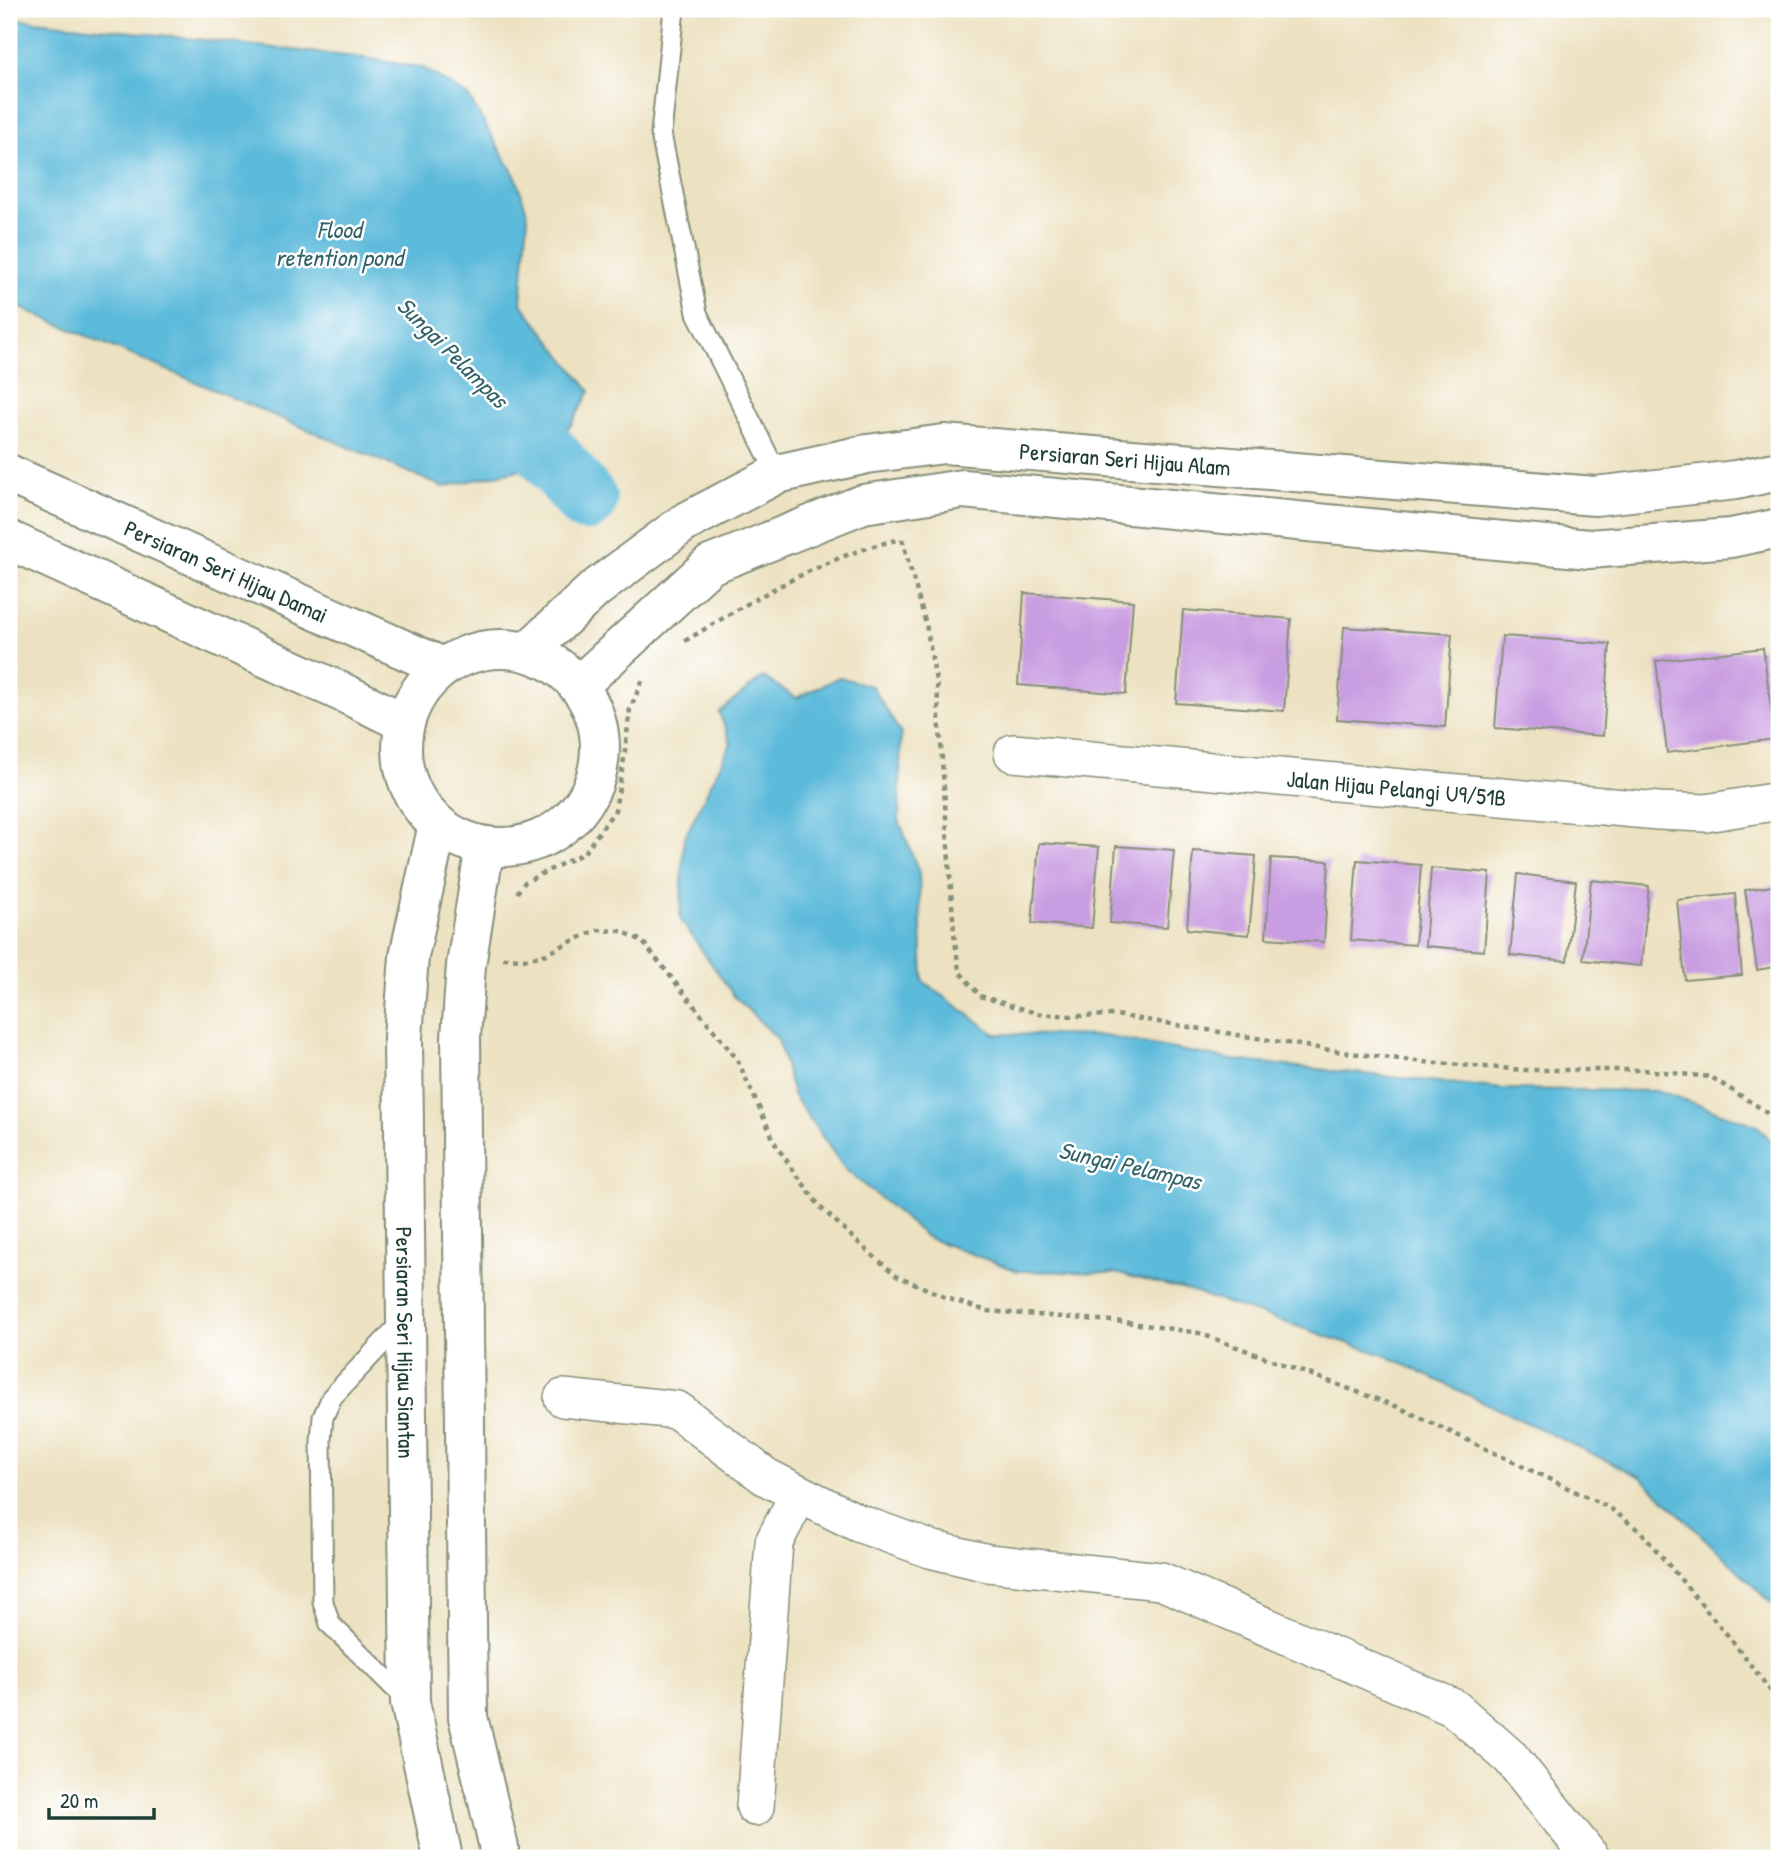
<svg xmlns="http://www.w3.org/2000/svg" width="1788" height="1867" font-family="'Patrick Hand',sans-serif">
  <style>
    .water { fill: #5cbada; stroke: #3e7c87; stroke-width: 2 }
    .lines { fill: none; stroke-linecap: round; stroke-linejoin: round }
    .river { stroke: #5cbada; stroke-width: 63 }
    .building { fill: #c99de1 }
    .service-casing { stroke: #868f7a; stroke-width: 23 }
    .minor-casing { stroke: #868f7a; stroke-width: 40 }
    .tertiary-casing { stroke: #868f7a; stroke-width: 42 }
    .path { stroke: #868f7a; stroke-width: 4.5; stroke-dasharray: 5 5; stroke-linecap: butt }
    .service { stroke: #fff; stroke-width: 19 }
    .minor { stroke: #fff; stroke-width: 37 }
    .tertiary { stroke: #fff; stroke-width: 38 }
    .labels { text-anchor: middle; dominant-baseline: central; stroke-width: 5; stroke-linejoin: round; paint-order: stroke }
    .street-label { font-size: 23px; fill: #1f3d34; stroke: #fff }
    .water-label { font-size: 24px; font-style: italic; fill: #316266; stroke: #fff }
  </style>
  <rect width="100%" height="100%" fill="#fff"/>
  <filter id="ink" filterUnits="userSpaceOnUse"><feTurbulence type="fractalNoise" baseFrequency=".0143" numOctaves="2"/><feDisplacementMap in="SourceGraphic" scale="14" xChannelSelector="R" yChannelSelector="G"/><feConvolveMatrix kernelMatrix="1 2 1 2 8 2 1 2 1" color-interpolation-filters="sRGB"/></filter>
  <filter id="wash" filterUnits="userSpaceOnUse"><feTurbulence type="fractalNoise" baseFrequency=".00686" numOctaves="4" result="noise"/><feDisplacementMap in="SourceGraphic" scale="28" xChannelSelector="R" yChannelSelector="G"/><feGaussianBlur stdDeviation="1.57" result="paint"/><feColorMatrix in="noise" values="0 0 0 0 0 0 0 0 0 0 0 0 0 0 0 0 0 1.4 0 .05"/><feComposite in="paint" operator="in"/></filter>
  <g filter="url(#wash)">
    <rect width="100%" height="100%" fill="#ece1c0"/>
    <path class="water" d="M9,18L364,58L423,68L468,96L516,177L528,216L521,303L590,391L571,425L518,470L443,487L9,303Z
      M763,677L797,698L839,677L872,686L901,734L899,820L919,873L923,981L995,1034L1104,1036L1233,1060L1504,1089L1660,1091L1758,1126L1779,1150V1613L1777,1608L1641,1477L1384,1355L1190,1291L1115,1273L1018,1271L928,1238L845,1169L793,1095L778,1039L734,996L680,919L684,839L731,743L719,712Z"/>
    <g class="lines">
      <path class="river" d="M486,382L500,396L586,500"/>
    </g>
    <g id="blocks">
      <path class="building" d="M1024,593L1133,601L1126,694L1018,685Z
        M1183,610L1291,619L1284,711L1176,703Z
        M1344,627L1452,634L1445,727L1337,719Z
        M1502,636L1610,644L1603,736L1495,728Z
        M1763,648L1775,739L1667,753L1656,661Z
        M1039,843L1099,847L1092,928L1032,923Z
        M1116,846L1174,850L1167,927L1110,923Z
        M1193,851L1256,856L1249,935L1187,929Z
        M1271,858L1329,861L1324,942L1266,938Z
        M1357,860L1421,865L1415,945L1351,940Z
        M1431,868L1490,873L1484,951L1425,946Z
        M1518,874L1576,881L1567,961L1510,955Z
        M1591,880L1649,886L1641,966L1583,960Z
        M1779,885V966L1757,970L1745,890Z
        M1735,894L1742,975L1685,980L1677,900Z"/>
    </g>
  </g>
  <g filter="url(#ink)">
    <use href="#blocks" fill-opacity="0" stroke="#868f7a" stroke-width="2"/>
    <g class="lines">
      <defs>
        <path id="service" d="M674,9L661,134L697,313L777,474
          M404,1320L332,1397L323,1417L321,1440L323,1602L330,1624L409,1702"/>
        <g id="minor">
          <path id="s1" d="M1013,753L1658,811L1706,813L1779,801"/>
          <path d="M563,1398L677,1410L766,1477L858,1523L930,1549L988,1563L1161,1581L1454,1708L1511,1758L1591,1858"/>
          <path d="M755,1807L774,1542L799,1494"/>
        </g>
        <g id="tertiary">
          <path id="s2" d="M9,474L443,667"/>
          <path d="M9,540L348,695L405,723"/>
          <circle cx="501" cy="748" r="99"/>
          <path id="s3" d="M527,652L595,589L684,523L777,474L867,454L944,444L1595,496L1736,480L1779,471"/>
          <path d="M578,686L710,565L863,504L963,489L1589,549L1731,538L1779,528"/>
          <path id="s4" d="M438,824L409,956L403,1037L410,1702L443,1858"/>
          <path d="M485,846L466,965L461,1038L468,1717L499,1848L497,1858"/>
        </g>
      </defs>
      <use href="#service" class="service-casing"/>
      <use href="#minor" class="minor-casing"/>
      <use href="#tertiary" class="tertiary-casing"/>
      <path class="path" d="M902,539L926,624L937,687L954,933L959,971L980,996L1039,1014L1074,1016L1116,1015L1342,1052L1424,1062L1524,1070H1643L1711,1077L1762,1109L1779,1124
        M685,641C753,600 823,556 901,539
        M517,893L525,882L584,853L615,810L624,759L630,709L643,679
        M503,958L526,959L547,954L566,944L597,930L622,931L642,941L737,1059L777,1147L820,1207L863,1247L896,1275L949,1299L987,1311L1125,1322L1199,1333L1398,1407L1610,1508L1641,1532L1730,1638L1779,1702"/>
      <use href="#service" class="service"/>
      <use href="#minor" class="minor"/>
      <use href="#tertiary" class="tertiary"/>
    </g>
  </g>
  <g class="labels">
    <g class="street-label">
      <text stroke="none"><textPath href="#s3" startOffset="660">Persiaran Seri Hijau Alam</textPath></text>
      <text stroke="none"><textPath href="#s2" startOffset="238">Persiaran Seri Hijau Damai</textPath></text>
      <text stroke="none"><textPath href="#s1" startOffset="385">Jalan Hijau Pelangi U9/51B</textPath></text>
      <text stroke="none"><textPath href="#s4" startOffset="522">Persiaran Seri Hijau Siantan</textPath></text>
    </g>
    <g class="water-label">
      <text x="339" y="229">Flood<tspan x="339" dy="28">retention pond</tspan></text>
      <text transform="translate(453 352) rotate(45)">Sungai Pelampas</text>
      <text transform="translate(1130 1165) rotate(13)">Sungai Pelampas</text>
    </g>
  </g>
  <rect width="1788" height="1867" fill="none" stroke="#fff" stroke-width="35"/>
  <path d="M49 1808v10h105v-10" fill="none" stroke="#1f3d34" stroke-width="3.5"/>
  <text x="60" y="1808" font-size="21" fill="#1f3d34" stroke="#ffffff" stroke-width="5" paint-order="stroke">20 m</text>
</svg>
